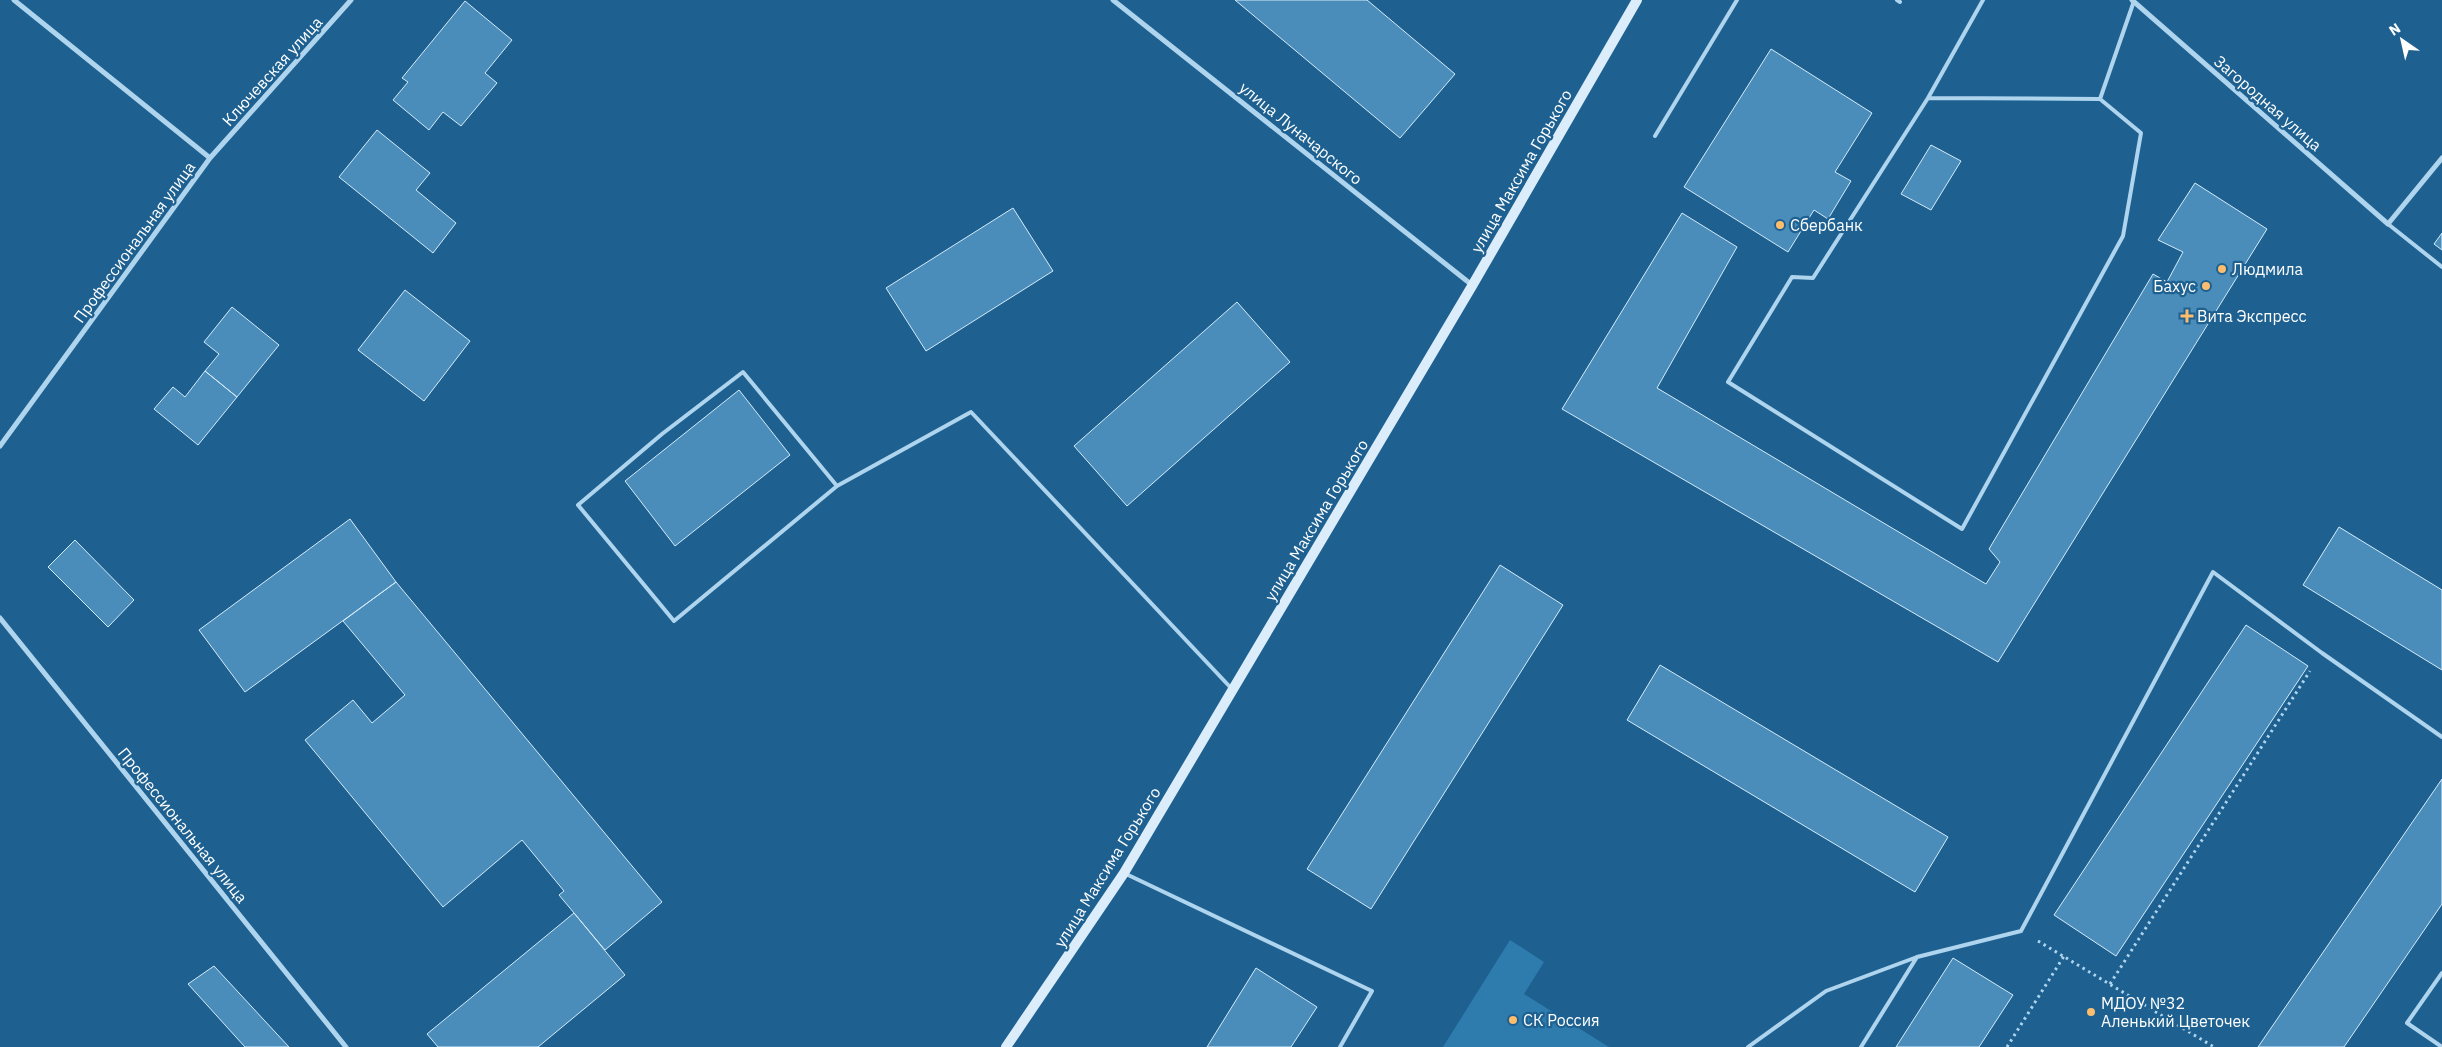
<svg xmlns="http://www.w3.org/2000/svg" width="2442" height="1047" font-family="'IBM Plex Sans',sans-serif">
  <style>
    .green { fill: #2e7bad }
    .building { fill: #4a8dba; stroke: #d4ebfa }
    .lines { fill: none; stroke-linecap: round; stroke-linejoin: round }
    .path { stroke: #aed4ee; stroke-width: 3; stroke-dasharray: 2.5 4; stroke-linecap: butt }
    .lane { stroke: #aed4ee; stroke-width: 4 }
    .street { stroke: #aed4ee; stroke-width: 5 }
    .secondary { stroke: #dbedfa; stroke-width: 10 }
    .poi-dot { fill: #fcbe6e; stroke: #1e6191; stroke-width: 2 }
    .labels { text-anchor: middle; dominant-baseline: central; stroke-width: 4.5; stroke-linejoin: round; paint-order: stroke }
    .street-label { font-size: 16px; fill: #fff; stroke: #1e6191 }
    .poi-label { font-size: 16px; fill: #fff; stroke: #1e6191; text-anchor: start }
  </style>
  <rect width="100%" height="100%" fill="#1e6191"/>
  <path class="green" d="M1510,940L1544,962L1524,994L1609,1047H1443Z"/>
  <path class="building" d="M1235,0H1367L1455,74L1400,138Z
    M465,1L512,40L485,73L497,83L461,126L443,112L429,130L393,100L408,82L402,78Z
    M1771,49L1872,113L1835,172L1851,181L1828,219L1814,210L1788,252L1684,187Z
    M377,130L430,173L416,190L456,223L433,253L339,177Z
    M1931,145L1961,161L1931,210L1901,194Z
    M2195,183L2267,229L1998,662L1562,409L1682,213L1737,247L1657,388L1986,584L2000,562L1989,549L2153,274L2167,282L2183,252L2158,240Z
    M1013,208L1053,271L926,351L886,288Z
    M2442,233V250L2434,244Z
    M405,290L470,341L424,401L358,350Z
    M1237,302L1290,362L1127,506L1074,446Z
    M232,307L279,345L237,397L205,371L219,354L204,342Z
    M205,371L237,397L198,445L154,409L173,387L185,397Z
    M739,390L790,455L675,546L625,481Z
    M350,519L396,582L245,692L199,630Z
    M2339,527L2442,590V670L2303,585Z
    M75,540L134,600L108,627L48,567Z
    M1500,565L1563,605L1371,909L1307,869Z
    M396,582L662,902L605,950L559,895L564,891L522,840L443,907L305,740L353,700L372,723L405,695L343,621Z
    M2246,625L2308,666L2116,956L2054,915Z
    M1660,665L1948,837L1915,892L1627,720Z
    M2442,779V904L2344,1047H2258Z
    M574,913L625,975L538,1047H438L427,1034Z
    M1953,958L2013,995L1979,1047H1896Z
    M214,966L289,1047H245L188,984Z
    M1256,968L1317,1007L1291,1047H1207Z"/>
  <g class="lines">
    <path class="path" d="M2038,941L2214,1047
      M2110,984L2310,671
      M2007,1047L2064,956"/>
    <path class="lane" d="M1897,0L1900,2
      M1983,0L1928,98L1813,278L1792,277L1728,382L1962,529L2123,236L2141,133L2100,99
      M1928,98L2100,99L2134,1
      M1655,136L1737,0
      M2388,224L2442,267
      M837,486L743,372L662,434L578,505L674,621L837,486L971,412L1231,688
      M1126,874L1372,991L1340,1047
      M2442,973L2407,1023L2442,1047
      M1748,1047L1826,991L1917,957
      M1861,1047L1917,957L2021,931L2213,572L2322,653L2442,737"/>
    <path class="street" d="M1113,0L1472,285
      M2132,0L2388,224L2442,158
      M210,158L351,0
      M0,446L210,158L14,0
      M0,618L346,1047"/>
    <path class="secondary" d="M1006,1047L1124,873L1472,286L1637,0"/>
  </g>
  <g class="poi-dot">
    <circle cx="1780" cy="225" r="5"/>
    <circle cx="2222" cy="269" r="5"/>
    <circle cx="2206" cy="286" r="5"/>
    <path d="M2184.5 308.5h5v5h5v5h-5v5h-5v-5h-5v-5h5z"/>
    <circle cx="2091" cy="1012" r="5"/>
    <circle cx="1513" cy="1020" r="5"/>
  </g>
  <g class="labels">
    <g class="street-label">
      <text transform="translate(272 71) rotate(-48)">Ключевская улица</text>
      <text transform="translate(2268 103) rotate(41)">Загородная улица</text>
      <text transform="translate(1301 133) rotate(39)">улица Луначарского</text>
      <text transform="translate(1521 171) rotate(-60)">улица Максима Горького</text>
      <text transform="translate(134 242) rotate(-54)">Профессиональная улица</text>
      <text transform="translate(1316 520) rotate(-59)">улица Максима Горького</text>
      <text transform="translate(183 825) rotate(51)">Профессиональная улица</text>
      <text transform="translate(1107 867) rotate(-58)">улица Максима Горького</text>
    </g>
    <g class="poi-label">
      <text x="1790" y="225">Сбербанк</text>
      <text x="2232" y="269">Людмила</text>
      <text x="2196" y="286" text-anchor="end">Бахус</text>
      <text x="2197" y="316">Вита Экспресс</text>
      <text x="2101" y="1003">МДОУ №32<tspan x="2101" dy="18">Аленький Цветочек</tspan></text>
      <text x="1523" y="1020">СК Россия</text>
    </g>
  </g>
  <g transform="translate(2402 40) rotate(326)" stroke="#1e6191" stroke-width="4" paint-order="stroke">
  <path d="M0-4L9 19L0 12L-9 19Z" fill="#ffffff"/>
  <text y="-8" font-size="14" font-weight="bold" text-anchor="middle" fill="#ffffff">N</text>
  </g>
</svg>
